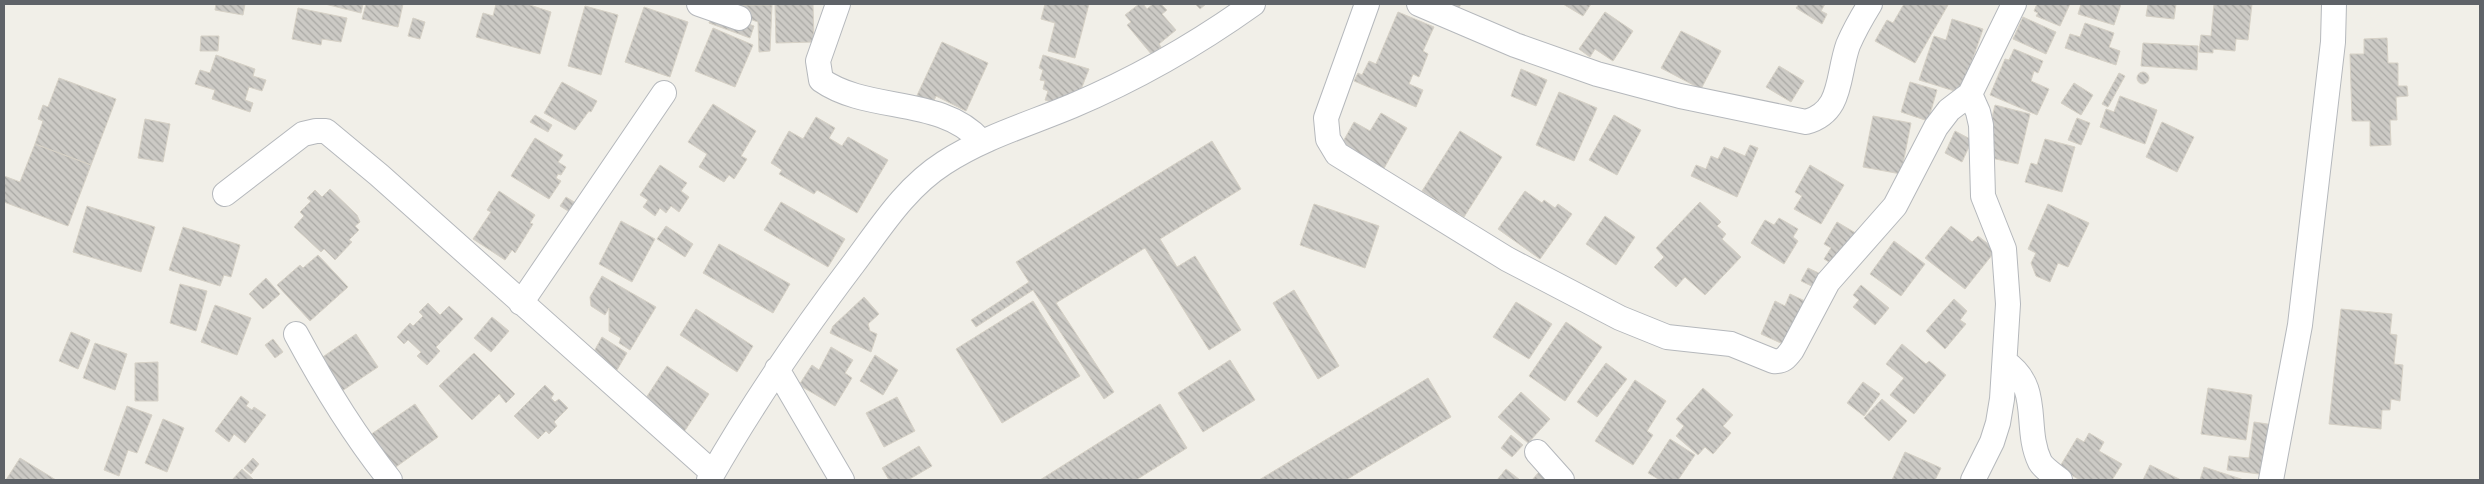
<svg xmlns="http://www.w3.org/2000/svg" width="2484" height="484" font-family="Barlow,sans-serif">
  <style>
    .building { fill: url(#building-back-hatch); stroke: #d6d1c6 }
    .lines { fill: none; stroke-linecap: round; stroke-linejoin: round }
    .street-casing { stroke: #b5b8bc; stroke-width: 26 }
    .street { stroke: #fff; stroke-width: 24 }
  </style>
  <defs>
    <pattern id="building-back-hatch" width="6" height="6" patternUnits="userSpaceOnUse" patternTransform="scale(1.25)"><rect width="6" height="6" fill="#cccac5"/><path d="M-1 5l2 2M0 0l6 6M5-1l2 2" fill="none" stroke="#a9a8a4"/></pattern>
  </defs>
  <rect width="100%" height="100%" fill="#f1efe8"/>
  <path class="building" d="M216,4H245L243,15L215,10Z
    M325,4H363L361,13Z
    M366,4H403L398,27L362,19Z
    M496,4H527L551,12L540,54L476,37L483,13L493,16Z
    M775,4H813L814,42L776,43Z
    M1045,4H1089L1075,58L1048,51L1055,23L1041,19Z
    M1139,4H1143L1147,9L1153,4H1161L1167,10L1162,14L1176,30L1159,44L1161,47L1152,55L1127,25L1131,22L1125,15Z
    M1195,4H1206L1200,9Z
    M1439,4H1461L1456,13Z
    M1563,4H1591L1583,16Z
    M1799,4H1825L1821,11L1827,14L1822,24L1796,8Z
    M1904,4L1948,5L1915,63L1875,41L1887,20L1893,23Z
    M2037,4H2070L2060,26L2036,16L2038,13L2034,11Z
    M2081,4H2121L2114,25L2078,14Z
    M2148,4H2176L2174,19L2146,16Z
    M2214,4H2252L2248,40L2236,39L2235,51L2213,49V53L2199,52L2201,35L2211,36Z
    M741,5H772L770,51L759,52L758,22L738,15Z
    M585,6L618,15L601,75L568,66Z
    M644,7L688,22L670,77L625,62Z
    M298,8L347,18L341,42L322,39L321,45L292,39Z
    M713,11L754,26L750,38L709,23Z
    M1398,12L1434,27L1423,51L1428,54L1419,77L1413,74L1409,84L1423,90L1416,107L1354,81L1358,73L1362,75L1369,61L1376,64Z
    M1605,12L1633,31L1613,61L1595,49L1590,57L1579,49Z
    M2023,17L2056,32L2046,54L2013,39Z
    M413,18L425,22L420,39L408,36Z
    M1952,19L1983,29L1961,93L1919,80L1934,36L1946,40Z
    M2085,23L2114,33L2109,47L2120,51L2116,65L2065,48L2070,34L2080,37Z
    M713,28L753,45L735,87L695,71Z
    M1681,31L1721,51L1701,89L1661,68Z
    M201,36H219L218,51H200Z
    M2387,38L2388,63H2398V86H2407L2408,96L2396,97L2397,120H2390L2391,145L2370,146V121H2352L2350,54H2364V39Z
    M942,42L988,63L966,111L936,96L929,112L913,104Z
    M2143,43L2198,46L2197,70L2141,66Z
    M2014,49L2043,61L2038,73L2034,71L2031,81L2049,89L2037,115L1990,95L2005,59L2009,60Z
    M216,55L255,69L253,76L266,80L262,91L249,87L245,100L253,103L250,112L212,99L215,90L195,84L200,70L210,73Z
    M1043,55L1089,69L1080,92L1076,91L1074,99L1064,106L1045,100L1048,91L1043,89L1045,81L1040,80L1043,70L1039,68Z
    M1779,66L1804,81L1791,102L1766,87Z
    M1521,69L1547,80L1536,106L1511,96Z
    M2137 78a6 6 0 1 1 12 0a6 6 0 1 1-12 0Z
    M2119,73L2125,76L2108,107L2102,104Z
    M59,78L116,99L91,165L35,144L43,121L38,119L43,105L48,107Z
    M562,82L597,101L591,112L589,111L575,130L544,113Z
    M1910,82L1937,90L1928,121L1901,112Z
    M2074,83L2093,95L2081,115L2061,103Z
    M1559,92L1597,108L1574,161L1536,145Z
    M2120,96L2157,110L2145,144L2100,127L2106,109L2114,112Z
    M713,104L756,131L741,156L747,159L734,179L729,175L724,182L699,167L707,154L688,142Z
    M1995,105L2030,114L2018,164L1987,157L1989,130Z
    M1381,113L1407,128L1383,170L1340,147L1354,122L1370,131Z
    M535,115L552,125L548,132L530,122Z
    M1614,115L1641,130L1617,175L1589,160Z
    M1873,116L1911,123L1901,174L1863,167Z
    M816,117L835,128L829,138L842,146L848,137L888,160L857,213L817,190L814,194L779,174L782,170L771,163L789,131L803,139Z
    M2077,118L2090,123L2081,145L2068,140Z
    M145,119L170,124L163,162L138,158Z
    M2162,122L2194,137L2177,172L2146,157Z
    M1460,131L1502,157L1464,217L1422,191Z
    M1955,131L1972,140L1962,162L1945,153Z
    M535,138L563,155L558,162L566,167L561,175L558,174L556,178L561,181L549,199L511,176Z
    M2045,139L2075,147L2062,192L2025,182L2031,163L2037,165Z
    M1212,141L1241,189L1160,239L1177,267L1195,256L1241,330L1209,350L1145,248L1056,303L1114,392L1104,399L1033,290L976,327L971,320L1029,282L1016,262Z
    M35,144L91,165L68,226L4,202V176L20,182Z
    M1750,145L1758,148L1737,197L1691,176L1696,165L1706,169L1711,156L1718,159L1724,147L1745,156Z
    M660,165L687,183L681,191L689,197L679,212L671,206L666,213L660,208L655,216L643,207L648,200L640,195Z
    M1810,165L1844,185L1821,224L1794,209L1802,196L1795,192Z
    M330,189L357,215L360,222L355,226L359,230L349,240L352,242L335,260L324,249L321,252L294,227L304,216L300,212L311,201L307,198L315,190L322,197Z
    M499,191L535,215L530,223L533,224L515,253L512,250L505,260L473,239L491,212L487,210Z
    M1525,191L1542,203L1544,200L1555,208L1558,204L1572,214L1540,259L1498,229Z
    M566,197L579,205L573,214L560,206Z
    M781,202L845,239L828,267L764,230Z
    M1700,202L1721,222L1717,226L1726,234L1722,239L1741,257L1705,295L1685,277L1676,287L1654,267L1664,257L1656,248Z
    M1314,204L1379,226L1365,268L1300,245Z
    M2048,204L2089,223L2068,267L2058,263L2050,282L2036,276L2031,263L2036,253L2028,249Z
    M87,206L155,227L141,272L73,252Z
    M1605,216L1635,237L1616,265L1586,244Z
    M1779,218L1798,229L1793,237L1798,241L1784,264L1751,243L1765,220L1774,225Z
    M621,221L655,239L632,282L599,264Z
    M1837,222L1859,235L1834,265L1824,259L1831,248L1824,244Z
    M666,226L693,244L685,257L657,239Z
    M1951,226L1972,242L1978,236L1996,250L1965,289L1925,258Z
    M183,227L240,245L231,277L224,275L220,286L169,270Z
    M1894,241L1925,264L1901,296L1870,274Z
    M719,244L790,284L773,313L703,273Z
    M318,255L348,287L310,321L277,285L300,265L303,268Z
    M1808,268L1825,276L1818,289L1801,281Z
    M602,276L656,307L630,350L619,343L621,338L609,331V308L605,315L591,306L590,297Z
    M266,278L280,294L263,309L249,294Z
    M180,284L207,291L196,331L170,323Z
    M1861,285L1889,308L1875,325L1853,307L1859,300L1853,295Z
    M1294,290L1339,366L1318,379L1273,303Z
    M1790,294L1805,301L1785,345L1761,334L1775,301L1785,306Z
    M864,297L879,314L868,324L870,331L877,334L871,352L830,333L833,326Z
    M1954,299L1967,311L1960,320L1966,324L1945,349L1926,331Z
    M1033,301L1080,376L1002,423L956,349Z
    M1516,302L1552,324L1529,359L1493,337Z
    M428,303L440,315L449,306L463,319L436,347L440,351L427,365L417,356L421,352L408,340L404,344L397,337L410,323L413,326L423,316L419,312Z
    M215,305L251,318L237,355L201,342Z
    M696,309L753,346L737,372L680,335Z
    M2341,309L2392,314L2390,334L2397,335L2394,364L2403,365L2400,401L2391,399L2390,410H2382L2381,429L2329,424Z
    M492,317L509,331L491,352L474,338Z
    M1566,322L1602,347L1565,401L1529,376Z
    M71,332L90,340L78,369L59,361Z
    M356,334L378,367L336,395L314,363Z
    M602,337L627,353L617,370L592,355Z
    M273,339L283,352L275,358L265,345Z
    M95,343L127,354L115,390L83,378Z
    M1902,344L1926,364L1929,361L1946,375L1914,414L1890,395L1904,378L1886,364Z
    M831,347L853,360L845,373L852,378L835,406L799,385L812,365L819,370Z
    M474,353L515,394L506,403L499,394L472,420L439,386Z
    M875,355L898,370L883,395L860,381Z
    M1230,360L1255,400L1203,432L1178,393Z
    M158,362V401H135V363Z
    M1606,363L1627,379L1597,417L1577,402Z
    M667,366L709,394L682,435L640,407Z
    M1428,378L1451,417L1346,480H1259Z
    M1635,380L1666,401L1647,431L1653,435L1633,465L1595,441Z
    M1863,382L1880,394L1864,416L1847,403Z
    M545,385L554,394L551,398L555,402L559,399L568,408L554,422L557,426L549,434L546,431L538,439L514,416Z
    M1703,388L1733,415L1723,426L1731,433L1713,454L1705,447L1698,455L1676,436L1684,426L1676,419Z
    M2208,388L2252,395L2246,440L2201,434Z
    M1521,392L1550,419L1528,443L1498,417Z
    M241,396L249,402L246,406L252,410L254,407L266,415L245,443L234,434L229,442L215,431Z
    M897,397L915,431L884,447L866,413Z
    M1882,399L1907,421L1889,441L1864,418Z
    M415,404L438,437L393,469L370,435Z
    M1160,404L1187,448L1136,480H1040Z
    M127,406L152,415L137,453L128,450L119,476L104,470Z
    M163,419L184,428L167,472L145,463Z
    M2254,422L2274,425L2267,475L2227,470L2229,456L2249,458Z
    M2089,433L2104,442L2099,451L2122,464L2112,480H2080L2059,468L2077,438L2084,442Z
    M1511,435L1523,445L1512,457L1501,448Z
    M1670,439L1695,455L1678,480H1660L1648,473Z
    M919,446L932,466L908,480H889L882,468Z
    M1905,452L1941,468L1935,480H1892Z
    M20,458L56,480H6Z
    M253,458L259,464L251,474L244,468Z
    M2150,465L2181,480H2143Z
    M2204,467L2244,480H2200Z
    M242,469L254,480H232Z
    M1506,469L1520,480H1497Z
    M1539,472L1549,480H1532Z"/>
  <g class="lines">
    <defs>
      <path id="street" d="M699,4L739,18
        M838,4L818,61L821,80C868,113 941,96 981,141
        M1367,4L1326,118L1328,139L1337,154L1507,259L1620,318L1667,337L1731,344L1773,361C1783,362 1786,358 1792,350L1828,282L1895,206L1936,127L1949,110L1970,94
        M1419,4L1515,45L1597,74L1680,96L1806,122C1843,112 1837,76 1848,45C1854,31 1862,17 1870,4
        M225,194L303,134L316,131H326L379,175L713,473
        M521,303L664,93
        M296,334C324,386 354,435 390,480
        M2005,362C2043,388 2023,427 2040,462C2044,469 2054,475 2060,480
        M777,369L842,480
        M1537,452L1562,480
        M709,480C752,404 801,333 854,263C881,227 905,188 944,163C984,137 1029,124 1072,106C1136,79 1197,44 1253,4
        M1973,480L1992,442L1998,423L2002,399L2008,304L2004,249L1983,196L1981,125L1978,112L1970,94L2014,4
        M2271,480L2300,325L2333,42L2334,4"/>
    </defs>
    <use href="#street" class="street-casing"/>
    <use href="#street" class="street"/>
  </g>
  <rect width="2484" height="484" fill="none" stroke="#5f6368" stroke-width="10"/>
</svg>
